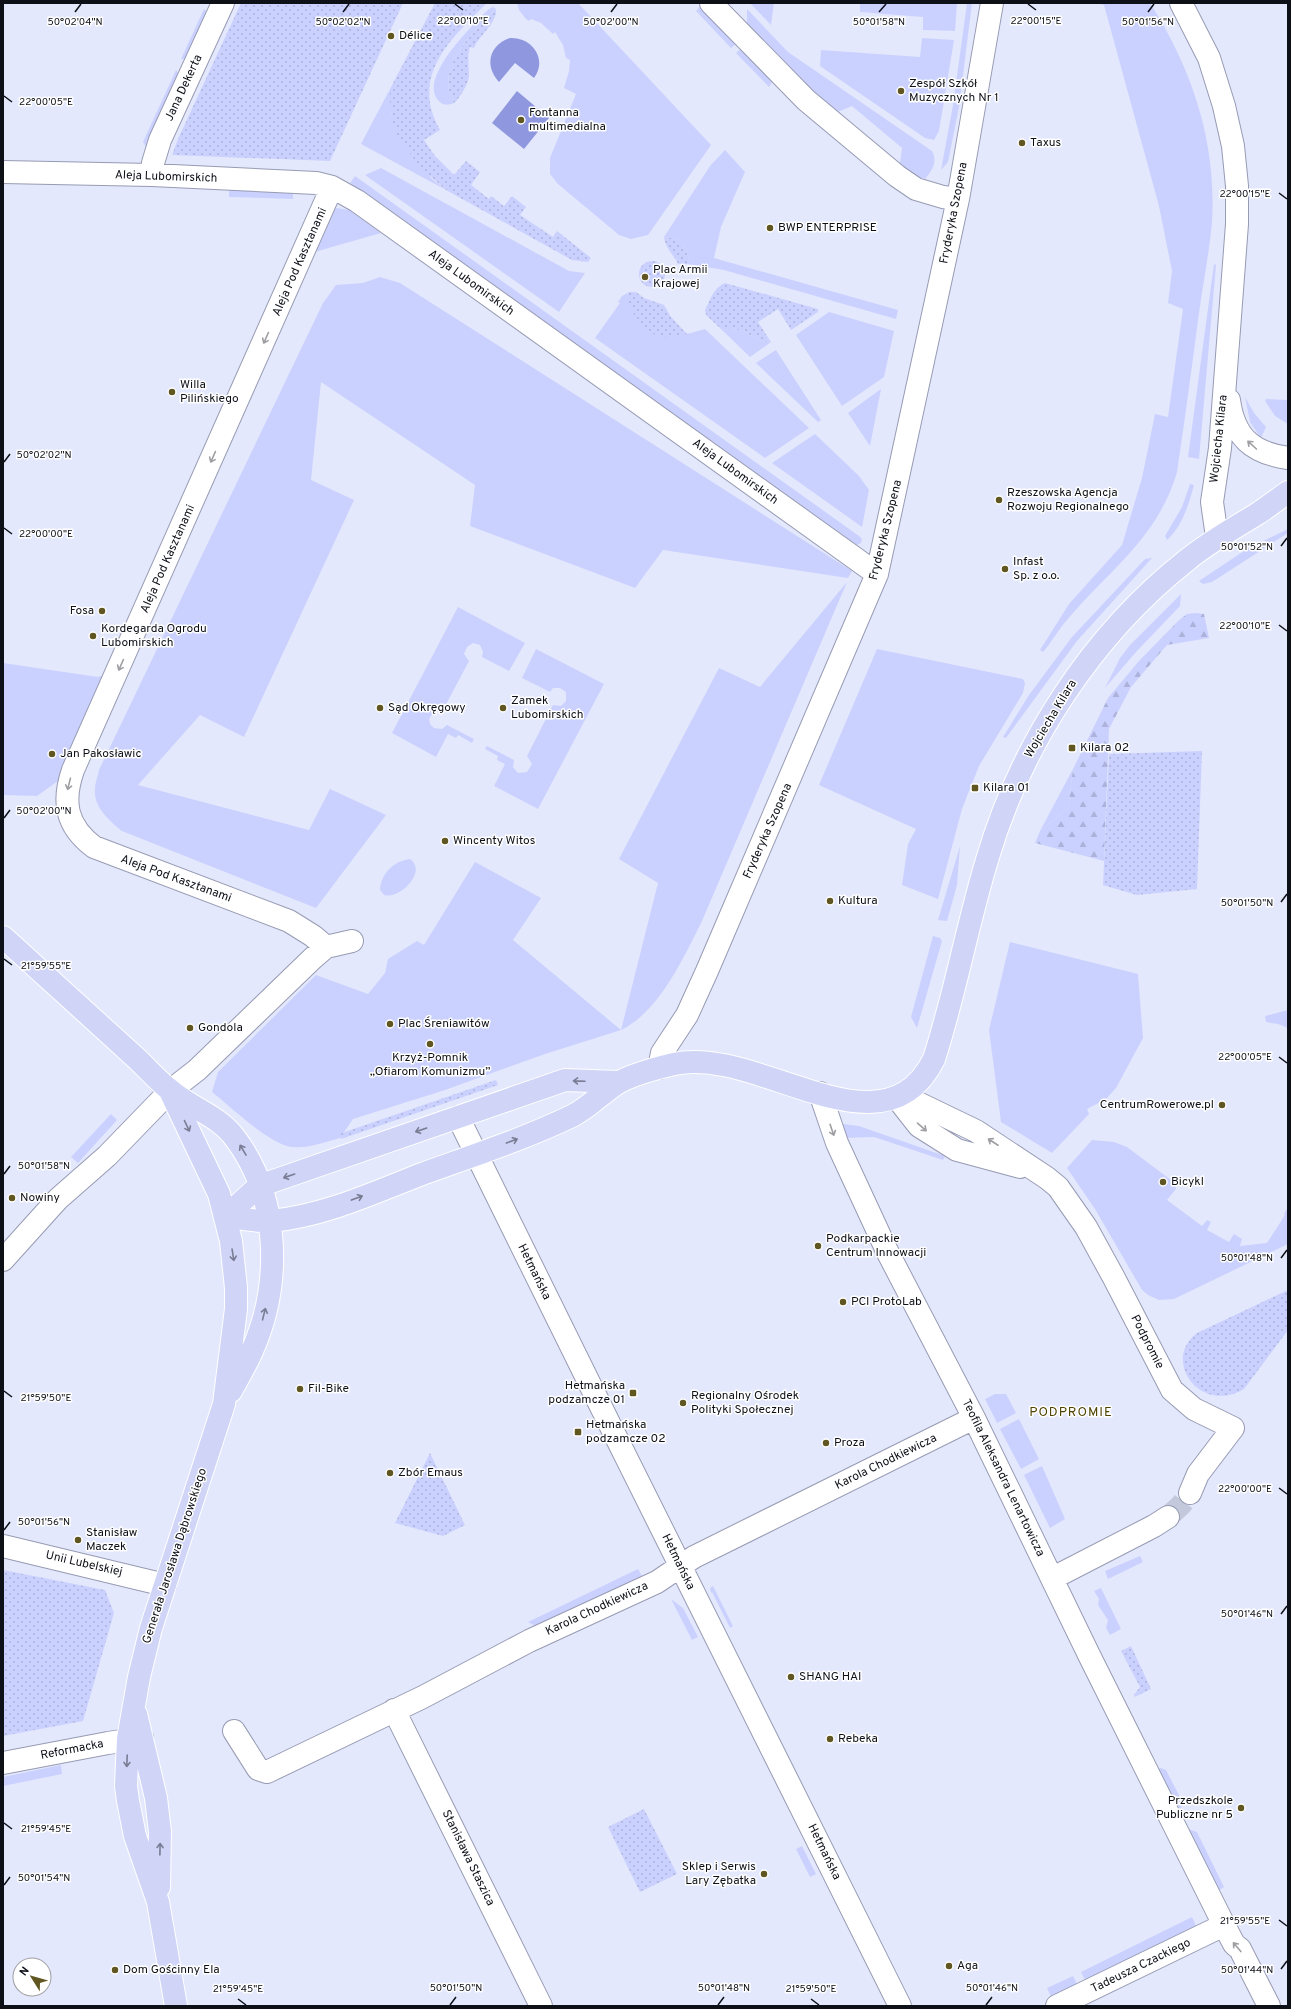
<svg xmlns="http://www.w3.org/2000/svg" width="1291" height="2009" font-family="Overpass,sans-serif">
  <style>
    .grass { fill: #cad1fe }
    .forest { fill: url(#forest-firs) }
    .park { fill: url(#park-dots) }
    .water { fill: #8f97df }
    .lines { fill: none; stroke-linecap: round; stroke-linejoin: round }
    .minor-tunnel { stroke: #c4c8db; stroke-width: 22; stroke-dasharray: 22 11; stroke-linecap: butt }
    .minor-casing { stroke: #979bb3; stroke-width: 24 }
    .major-casing { stroke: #fff; stroke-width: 24 }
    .minor { stroke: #fff; stroke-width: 22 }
    .major { stroke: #d0d5f8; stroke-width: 22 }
    .oneway { stroke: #9f9fa3 }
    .oneway2 { stroke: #797c93 }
    .ticks { fill: none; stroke: #0e1018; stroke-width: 1.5 }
    .poi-dot { fill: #605622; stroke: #fff; stroke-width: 1.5 }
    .labels { text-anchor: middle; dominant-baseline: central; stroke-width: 3; stroke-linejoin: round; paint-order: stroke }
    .poi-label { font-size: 12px; fill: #0e1018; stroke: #fff; text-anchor: start }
    .street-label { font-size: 12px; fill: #0e1018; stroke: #fff }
    .neighbourhood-label { font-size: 13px; letter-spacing: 1px; fill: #4e4300; stroke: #fff }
    .ticks-label { font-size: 10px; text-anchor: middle; fill: #0e1018; stroke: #fff; stroke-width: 3; stroke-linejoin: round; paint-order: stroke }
  </style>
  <defs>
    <pattern id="forest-firs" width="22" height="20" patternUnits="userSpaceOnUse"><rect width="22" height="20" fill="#cad1fe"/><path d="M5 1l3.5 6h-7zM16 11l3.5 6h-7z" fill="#acb2d9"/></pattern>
    <pattern id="park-dots" width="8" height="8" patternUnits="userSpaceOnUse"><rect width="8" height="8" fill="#cad1fe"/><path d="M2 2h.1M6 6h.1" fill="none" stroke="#acb2d9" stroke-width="1.8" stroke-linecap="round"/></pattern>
  </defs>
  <rect width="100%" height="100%" fill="#e4e8fd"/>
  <path class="grass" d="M517,3H578L711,145L648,235L631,239L619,235L558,184L550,174V158L576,94L564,88L569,71L570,60L566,58L563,45L555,32L553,34L541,23L531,19L529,21L526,19L519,10Z
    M750,3H774L771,25Z
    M876,3H957L955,31L923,30V17L860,12V4H876Z
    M967,3H972L959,107L948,162L941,170L953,105Z
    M1097,3H1150C1193,70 1217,144 1212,223C1209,254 1203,284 1199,313C1192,366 1185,419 1177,472C1158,538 1109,570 1067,620C1058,630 1052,642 1043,652L1040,650L1069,604L1122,545L1142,478L1155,414L1168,417L1183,309L1168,303L1172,271L1159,206L1104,5Z
    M702,4L738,42L731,48L696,11Z
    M493,7L496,9C474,31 433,69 454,103C449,105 444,106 440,102C417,83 464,34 477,21C482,16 487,9 493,7Z
    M204,9L211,16L191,60L181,59Z
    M747,9L788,52L932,151C938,162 932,171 925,179H917L899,170L902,148L852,106L833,114L747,32Z
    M922,38L954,40L939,131L934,140L925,138L820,66L821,50L920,57Z
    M743,47L774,79L769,87L736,53Z
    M176,70L182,77L148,150L143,142Z
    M390,89V106L392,116L431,178L446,190L361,144Z
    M725,150L745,172L721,227L714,258L898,310L896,319L724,270L688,264C690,246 680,237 664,237L710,166Z
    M381,168L569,271L585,273L559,312L365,175Z
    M355,176L859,536L862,539L861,543L857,545L854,543L350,183Z
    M229,189L293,191V199L229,197Z
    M337,208L349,210L381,233L311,253L332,211Z
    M1214,264L1216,265L1199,459L1188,457Z
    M380,277L400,283L852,571L848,578L663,550L635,588L470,526L475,485L321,382L311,480L354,500L244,737L200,715L138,785L309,830L330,789L386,815L316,908L122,831C110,821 93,807 95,789C95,783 98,776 99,770L323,303L336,285L363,283Z
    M629,292L627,294C632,304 636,317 643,325C658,345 686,334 705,329L809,428L765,458L595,338L620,303L618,302L622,296Z
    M829,312L894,331L884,377L842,406L796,335Z
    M721,329L742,330L761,341L771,342L750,357Z
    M776,350L821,420L818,422L756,363Z
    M881,389L870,446L848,413Z
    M1245,397L1254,413L1266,427L1261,438L1250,422Z
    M1266,399L1288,400V424L1275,416L1265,401Z
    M815,434L859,476L869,490L862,527L772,463Z
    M1190,484L1194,485C1189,504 1182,527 1167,540L1165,536L1182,507Z
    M1288,529V533L1212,582L1203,584L1199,581L1247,549Z
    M1152,558L1077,641L1006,738L1003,737L1029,695L1072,637L1145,559Z
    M847,582L702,921C684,957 659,1012 621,1030L545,1054L445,1090L353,1119L340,1138C325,1142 307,1149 291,1147C268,1143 231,1107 212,1092L218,1072L316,975L368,994L385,973L388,959L417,941L424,945L475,862L541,898L513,940L621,1030L658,883L619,859L719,668L760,687Z
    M1181,594L1180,606L1136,652L1105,688L1120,658L1130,645Z
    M458,607L525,643L509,671L482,657L483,652L480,645L473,643L467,647L464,654L469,661L442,712L434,711L429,719L430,724L434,728L442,729L447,725L474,739L472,743L458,735L456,738L448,734L436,757L392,733Z
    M536,649L604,684L538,809L494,786L505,764L497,760L498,756L485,749L487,746L514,760L513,767L518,773L527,772L532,764L527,756L553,705L561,706L566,701V692L560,688H553L550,692L522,678Z
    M877,649L1023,679L1025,683L1023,693L979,766L962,809L938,899L902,885L908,844L916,829L819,785Z
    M3,663L98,677L106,674L62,778L37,796L3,795Z
    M1073,769L1068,808L1040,831Z
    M960,846L957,885L947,921L938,920Z
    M410,859C428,871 400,900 384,895L380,890C381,873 394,861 410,859Z
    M933,936L940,938L942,941L917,1028L911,1017Z
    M1010,942L1138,974L1143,1038L1116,1088L1106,1099L1087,1109L1089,1114L1052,1153L1001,1122L989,1030Z
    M1288,1010V1028L1278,1024L1266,1022L1265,1016Z
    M111,1114L117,1120L78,1163L71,1157Z
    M843,1124L859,1126L945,1156L943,1160L874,1137L842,1138L839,1126Z
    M1092,1140L1114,1142L1127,1147L1175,1183L1176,1189L1167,1200L1202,1226L1207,1220L1211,1222L1207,1230L1229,1242L1234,1234L1242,1239L1240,1246L1267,1243L1285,1215L1284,1214L1288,1207V1244L1174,1299L1159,1300L1148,1295L1142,1290L1095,1209L1067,1168Z
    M995,1394H1006L1016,1413L997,1423L985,1399Z
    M1019,1419L1039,1459L1021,1469L1000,1429Z
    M1042,1466L1065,1519L1050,1528L1024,1475Z
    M1140,1556L1143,1562L1108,1579L1105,1571Z
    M638,1569L642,1576L638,1580L541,1625L535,1626L528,1622Z
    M713,1586L733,1626L730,1628L712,1592L711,1593L710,1588Z
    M1101,1588L1121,1629L1110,1635L1106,1628L1108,1620L1098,1605L1099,1599L1094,1591Z
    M671,1599L683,1608L698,1637L692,1640Z
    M61,1765L62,1774L3,1786V1777Z
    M1161,1768L1166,1770L1183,1803L1179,1812L1158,1769Z
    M1188,1829L1197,1832L1224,1887L1218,1891Z
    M802,1846L816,1874L810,1877L796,1849Z
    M1192,1917L1197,1928L1086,1982L1081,1972Z
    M1073,1976L1078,1986L1052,1999L1047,1988Z"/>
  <path class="forest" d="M1195,613L1204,614L1209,638L1167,645L1131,687L1109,729L1104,861L1035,843L1040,831L1068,808L1073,769L1108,698L1139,661L1179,620L1187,614Z"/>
  <path class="park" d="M241,3H403L330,161L172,155L178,139Z
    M435,3H487C451,39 409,75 440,130L424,140L435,156L454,175L466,161L480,172L471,185L489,199L491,196L504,206L512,196L526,207L520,215L553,237L557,231L591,258L588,262L572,260L446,190L420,167L398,137L394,127L390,106V89Z
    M496,9C497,24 479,35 474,48L470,47C467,58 469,65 469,76C469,82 459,100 454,103C433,69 474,31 496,9Z
    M664,237C680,237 690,246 688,264H678C673,253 666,250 664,237Z
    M639 274a13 13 0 1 1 26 0a13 13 0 1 1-26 0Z
    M725,283L818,309V312L791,330L778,309L758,322L771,342L761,341L742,330L721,329L706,315L705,310C710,300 714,287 725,283Z
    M629,292H636L644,298L664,305L671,317L687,334C679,337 668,339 659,336C643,332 628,310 627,294Z
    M1202,751L1197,889L1137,895L1103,885L1109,754Z
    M496,1080L498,1085L341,1139L339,1134Z
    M1288,1290V1330L1244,1389C1200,1415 1161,1360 1197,1333Z
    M430,1453L465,1525L443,1536L395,1523Z
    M3,1570L105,1590L114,1613L83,1721L3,1736Z
    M1131,1646L1151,1689L1135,1697L1134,1695L1140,1687L1121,1651Z
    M644,1809L677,1874L640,1892L608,1827Z"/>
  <path class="water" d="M510,38C532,37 548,59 534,78L515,63L499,82C484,66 489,45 510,38Z
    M517,91L549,118L524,149L492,123Z"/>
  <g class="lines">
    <path class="minor-tunnel" d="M1168,1517L1181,1505L1190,1493"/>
    <defs>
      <path id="minor" d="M711,3L806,100L897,176L916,189L943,197L958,199
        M1181,3L1209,58L1224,106L1233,146L1237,186V224L1220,448L1212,502L1217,537
        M3,172L152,175L316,183L332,187L357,201L877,574
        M152,175L153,163L160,140L223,3
        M1229,400C1234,437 1252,453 1288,458
        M326,947L313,936L289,921L94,847C66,826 62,802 73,770L332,187
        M659,1068L662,1053L687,1015L707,971L877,574L958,199L992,3
        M820,1093L837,1143L887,1251L974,1418L1090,1657L1224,1925L1234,1944L1240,1949L1269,2006
        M897,1098L918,1103L976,1131L1047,1178L1058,1187L1086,1227L1114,1278L1172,1390L1194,1409L1233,1428L1198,1474L1190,1493
        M897,1098L919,1126L957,1150L1020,1167
        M458,1117L610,1425L900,2006
        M3,1260L58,1199L107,1156L170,1091L197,1070L313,958L326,947L352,941
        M3,1546L165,1585
        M1053,1578L1154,1526L1168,1517
        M394,1710L541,2006
        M234,1731L258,1769L267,1772L423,1697L529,1641L657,1582L694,1557L974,1418
        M3,1763L108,1743L142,1738
        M1057,2006L1224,1925"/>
      <path id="major" d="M3,937C47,977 91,1017 135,1057C147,1068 157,1080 170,1090C190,1108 218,1115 235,1138C280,1198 282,1284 252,1351C246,1365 238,1378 231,1391
        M170,1091L219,1194L231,1241L236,1288V1309L224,1404L151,1628L139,1677L128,1739L126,1786L128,1801L135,1836L158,1902L176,2006
        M225,1217C240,1218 257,1222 271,1221C324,1216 373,1193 422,1174C472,1156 524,1139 572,1116C588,1108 601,1094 616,1084C630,1075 657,1068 674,1064C758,1045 883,1162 934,1059C955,994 967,926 987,860C1021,744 1092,635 1187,560C1209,542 1233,529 1257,514C1268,507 1278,499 1288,492
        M225,1217L259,1186L565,1080L618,1082
        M136,1714L156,1798L160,1832L159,1887"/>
    </defs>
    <use href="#minor" class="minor-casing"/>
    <use href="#major" class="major-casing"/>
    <use href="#minor" class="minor"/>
    <use href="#major" class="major"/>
  </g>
  <defs><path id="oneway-shaft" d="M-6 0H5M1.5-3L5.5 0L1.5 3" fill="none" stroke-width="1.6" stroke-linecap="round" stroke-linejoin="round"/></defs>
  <g class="oneway">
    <use href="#oneway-shaft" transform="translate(266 338) rotate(114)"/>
    <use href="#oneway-shaft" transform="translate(1252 445) rotate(-138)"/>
    <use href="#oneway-shaft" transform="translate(213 457) rotate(114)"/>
    <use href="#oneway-shaft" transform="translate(121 665) rotate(114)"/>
    <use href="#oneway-shaft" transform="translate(69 784) rotate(104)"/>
    <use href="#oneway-shaft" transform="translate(922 1127) rotate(41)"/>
    <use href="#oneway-shaft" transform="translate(832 1130) rotate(71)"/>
    <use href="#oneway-shaft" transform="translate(993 1142) rotate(-147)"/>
    <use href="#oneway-shaft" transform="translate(1237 1947) rotate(-130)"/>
  </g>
  <g class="oneway2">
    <use href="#oneway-shaft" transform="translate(579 1081) rotate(-178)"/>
    <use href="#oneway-shaft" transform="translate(187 1126) rotate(65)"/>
    <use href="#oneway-shaft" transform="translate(421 1130) rotate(161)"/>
    <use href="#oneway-shaft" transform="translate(512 1141) rotate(-20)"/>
    <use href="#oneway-shaft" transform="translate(243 1150) rotate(-121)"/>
    <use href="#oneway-shaft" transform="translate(289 1176) rotate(161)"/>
    <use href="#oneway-shaft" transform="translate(357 1198) rotate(-20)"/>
    <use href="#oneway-shaft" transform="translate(233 1255) rotate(81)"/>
    <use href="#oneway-shaft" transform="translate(264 1314) rotate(-76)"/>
    <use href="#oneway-shaft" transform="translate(127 1761) rotate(92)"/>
    <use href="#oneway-shaft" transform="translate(160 1849) rotate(-89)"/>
  </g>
  <path class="ticks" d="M455,4L463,10M1028,4L1036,10M75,12L81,4M343,12L349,4M611,12L617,4M879,12L886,4M1148,12L1154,4M4,96L12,102M1279,193L1287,199M4,462L10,454M4,528L12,534M1281,546L1287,538M1279,625L1287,631M4,818L10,810M1281,902L1287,894M4,959L12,965M1279,1057L1287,1063M4,1174L10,1166M1281,1258L1287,1250M4,1391L12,1397M1279,1488L1287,1494M4,1530L10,1522M1281,1614L1287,1606M4,1823L12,1829M4,1885L10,1877M1279,1920L1287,1926M1281,1969L1287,1961M238,1999L246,2005M811,1999L819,2005M450,2005L456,1997M718,2005L724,1997M986,2005L992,1997"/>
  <g class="poi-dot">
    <circle cx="391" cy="36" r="4"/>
    <circle cx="901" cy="91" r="4"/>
    <circle cx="521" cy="120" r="4"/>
    <circle cx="1022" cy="143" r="4"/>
    <circle cx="770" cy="228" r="4"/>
    <circle cx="645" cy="277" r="4"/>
    <circle cx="172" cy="392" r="4"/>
    <circle cx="999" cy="500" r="4"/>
    <circle cx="1005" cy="569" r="4"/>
    <circle cx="102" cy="611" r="4"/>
    <circle cx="93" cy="636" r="4"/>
    <circle cx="380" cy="708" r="4"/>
    <circle cx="503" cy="708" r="4"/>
    <rect x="1068" y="744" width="8" height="8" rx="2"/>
    <circle cx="52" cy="754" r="4"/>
    <rect x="971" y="784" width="8" height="8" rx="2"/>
    <circle cx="445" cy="841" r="4"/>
    <circle cx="830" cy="901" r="4"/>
    <circle cx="390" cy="1024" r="4"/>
    <circle cx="190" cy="1028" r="4"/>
    <circle cx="430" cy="1044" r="4"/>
    <circle cx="1222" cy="1105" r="4"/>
    <circle cx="1163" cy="1182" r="4"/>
    <circle cx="12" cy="1198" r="4"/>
    <circle cx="818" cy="1246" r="4"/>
    <circle cx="843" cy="1302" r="4"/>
    <circle cx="300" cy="1389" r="4"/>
    <rect x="629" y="1389" width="8" height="8" rx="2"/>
    <circle cx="683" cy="1403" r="4"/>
    <rect x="574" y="1428" width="8" height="8" rx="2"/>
    <circle cx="826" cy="1443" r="4"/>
    <circle cx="390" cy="1473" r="4"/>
    <circle cx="78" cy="1540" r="4"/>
    <circle cx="791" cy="1677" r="4"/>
    <circle cx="830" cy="1739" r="4"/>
    <circle cx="1241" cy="1808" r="4"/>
    <circle cx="764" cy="1874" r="4"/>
    <circle cx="949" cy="1966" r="4"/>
    <circle cx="115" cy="1970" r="4"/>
  </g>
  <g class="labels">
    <g class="poi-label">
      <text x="399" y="36">Délice</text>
      <text x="909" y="84">Zespół Szkół<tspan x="909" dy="14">Muzycznych Nr 1</tspan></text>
      <text x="529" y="113">Fontanna<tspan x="529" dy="14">multimedialna</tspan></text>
      <text x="1030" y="143">Taxus</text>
      <text x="778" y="228">BWP ENTERPRISE</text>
      <text x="653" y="270">Plac Armii<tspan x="653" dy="14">Krajowej</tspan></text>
      <text x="180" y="385">Willa<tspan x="180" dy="14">Pilińskiego</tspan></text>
      <text x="1007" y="493">Rzeszowska Agencja<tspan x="1007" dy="14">Rozwoju Regionalnego</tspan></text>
      <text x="1013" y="562">Infast<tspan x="1013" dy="14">Sp. z o.o.</tspan></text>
      <text x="94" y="611" text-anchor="end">Fosa</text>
      <text x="101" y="629">Kordegarda Ogrodu<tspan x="101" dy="14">Lubomirskich</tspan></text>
      <text x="511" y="701">Zamek<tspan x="511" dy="14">Lubomirskich</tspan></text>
      <text x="388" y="708">Sąd Okręgowy</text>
      <text x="1080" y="748">Kilara 02</text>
      <text x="60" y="754">Jan Pakosławic</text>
      <text x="983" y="788">Kilara 01</text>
      <text x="453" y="841">Wincenty Witos</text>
      <text x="838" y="901">Kultura</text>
      <text x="398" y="1024">Plac Śreniawitów</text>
      <text x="198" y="1028">Gondola</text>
      <text x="430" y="1058" text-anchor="middle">Krzyż-Pomnik<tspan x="430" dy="14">„Ofiarom Komunizmu”</tspan></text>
      <text x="1214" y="1105" text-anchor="end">CentrumRowerowe.pl</text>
      <text x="1171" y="1182">Bicykl</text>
      <text x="20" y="1198">Nowiny</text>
      <text x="826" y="1239">Podkarpackie<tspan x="826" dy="14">Centrum Innowacji</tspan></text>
      <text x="851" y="1302">PCI ProtoLab</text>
      <text x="625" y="1386" text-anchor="end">Hetmańska<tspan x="625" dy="14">podzamcze 01</tspan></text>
      <text x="308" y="1389">Fil-Bike</text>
      <text x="691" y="1396">Regionalny Ośrodek<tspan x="691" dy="14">Polityki Społecznej</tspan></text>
      <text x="586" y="1425">Hetmańska<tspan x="586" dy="14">podzamcze 02</tspan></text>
      <text x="834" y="1443">Proza</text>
      <text x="398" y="1473">Zbór Emaus</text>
      <text x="86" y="1533">Stanisław<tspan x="86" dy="14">Maczek</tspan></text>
      <text x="799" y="1677">SHANG HAI</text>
      <text x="838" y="1739">Rebeka</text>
      <text x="1233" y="1801" text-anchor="end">Przedszkole<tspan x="1233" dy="14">Publiczne nr 5</tspan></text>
      <text x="756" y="1867" text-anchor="end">Sklep i Serwis<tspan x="756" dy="14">Lary Zębatka</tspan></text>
      <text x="957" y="1966">Aga</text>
      <text x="123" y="1970">Dom Gościnny Ela</text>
    </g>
    <g class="street-label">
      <text transform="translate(184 88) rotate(-65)">Jana Dekerta</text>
      <text transform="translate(166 177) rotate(2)">Aleja Lubomirskich</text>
      <text transform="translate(954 213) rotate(-79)">Fryderyka Szopena</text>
      <text transform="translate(300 262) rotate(-66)">Aleja Pod Kasztanami</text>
      <text transform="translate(471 283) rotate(36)">Aleja Lubomirskich</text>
      <text transform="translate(1219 439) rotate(-84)">Wojciecha Kilara</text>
      <text transform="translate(735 472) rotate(36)">Aleja Lubomirskich</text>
      <text transform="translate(886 530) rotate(-76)">Fryderyka Szopena</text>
      <text transform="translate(168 559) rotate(-66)">Aleja Pod Kasztanami</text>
      <text transform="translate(1051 719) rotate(-59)">Wojciecha Kilara</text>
      <text transform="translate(768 831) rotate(-66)">Fryderyka Szopena</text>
      <text transform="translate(176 879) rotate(20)">Aleja Pod Kasztanami</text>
      <text transform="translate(534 1272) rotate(64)">Hetmańska</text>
      <text transform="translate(1147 1342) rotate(63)">Podpromie</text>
      <text transform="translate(886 1462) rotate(-26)">Karola Chodkiewicza</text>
      <text transform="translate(1003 1478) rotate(64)">Teofila Aleksandra Lenartowicza</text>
      <text transform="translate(175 1556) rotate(-72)">Generała Jarosława Dąbrowskiego</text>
      <text transform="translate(678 1562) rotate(64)">Hetmańska</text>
      <text transform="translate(84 1564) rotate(13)">Unii Lubelskiej</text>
      <text transform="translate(597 1609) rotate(-25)">Karola Chodkiewicza</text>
      <text transform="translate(72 1750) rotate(-11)">Reformacka</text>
      <text transform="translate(824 1852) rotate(64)">Hetmańska</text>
      <text transform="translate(468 1858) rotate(64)">Stanisława Staszica</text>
      <text transform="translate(1141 1966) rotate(-26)">Tadeusza Czackiego</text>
    </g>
    <g class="neighbourhood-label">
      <text x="1071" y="1413">PODPROMIE</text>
    </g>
  </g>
  <g class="ticks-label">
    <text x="463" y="24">22°00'10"E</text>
    <text x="1036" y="24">22°00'15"E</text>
    <text x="75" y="25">50°02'04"N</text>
    <text x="343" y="25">50°02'02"N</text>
    <text x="611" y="25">50°02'00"N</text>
    <text x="879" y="25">50°01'58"N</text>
    <text x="1148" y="25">50°01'56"N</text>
    <text x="46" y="105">22°00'05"E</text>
    <text x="1245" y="197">22°00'15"E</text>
    <text x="44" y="458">50°02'02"N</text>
    <text x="46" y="537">22°00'00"E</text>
    <text x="1247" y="550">50°01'52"N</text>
    <text x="1245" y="629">22°00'10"E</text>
    <text x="44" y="814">50°02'00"N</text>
    <text x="1247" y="906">50°01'50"N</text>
    <text x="46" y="969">21°59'55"E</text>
    <text x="1245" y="1060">22°00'05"E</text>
    <text x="44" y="1169">50°01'58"N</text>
    <text x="1247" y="1261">50°01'48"N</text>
    <text x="46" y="1401">21°59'50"E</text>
    <text x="1245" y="1492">22°00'00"E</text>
    <text x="44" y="1525">50°01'56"N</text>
    <text x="1247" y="1617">50°01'46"N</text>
    <text x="46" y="1832">21°59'45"E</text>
    <text x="44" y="1881">50°01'54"N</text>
    <text x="1245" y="1924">21°59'55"E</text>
    <text x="1247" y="1973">50°01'44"N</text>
    <text x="456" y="1991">50°01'50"N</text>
    <text x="724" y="1991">50°01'48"N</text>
    <text x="992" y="1991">50°01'46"N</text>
    <text x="238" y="1992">21°59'45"E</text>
    <text x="811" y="1992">21°59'50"E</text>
  </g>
  <rect width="1291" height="2009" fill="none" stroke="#0e1018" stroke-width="8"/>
  <g transform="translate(32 1977) rotate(307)"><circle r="19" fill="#ffffff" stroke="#9f9fa3"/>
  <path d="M0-3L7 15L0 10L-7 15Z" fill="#605622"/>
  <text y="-6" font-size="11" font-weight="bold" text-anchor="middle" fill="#0e1018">N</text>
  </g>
</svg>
